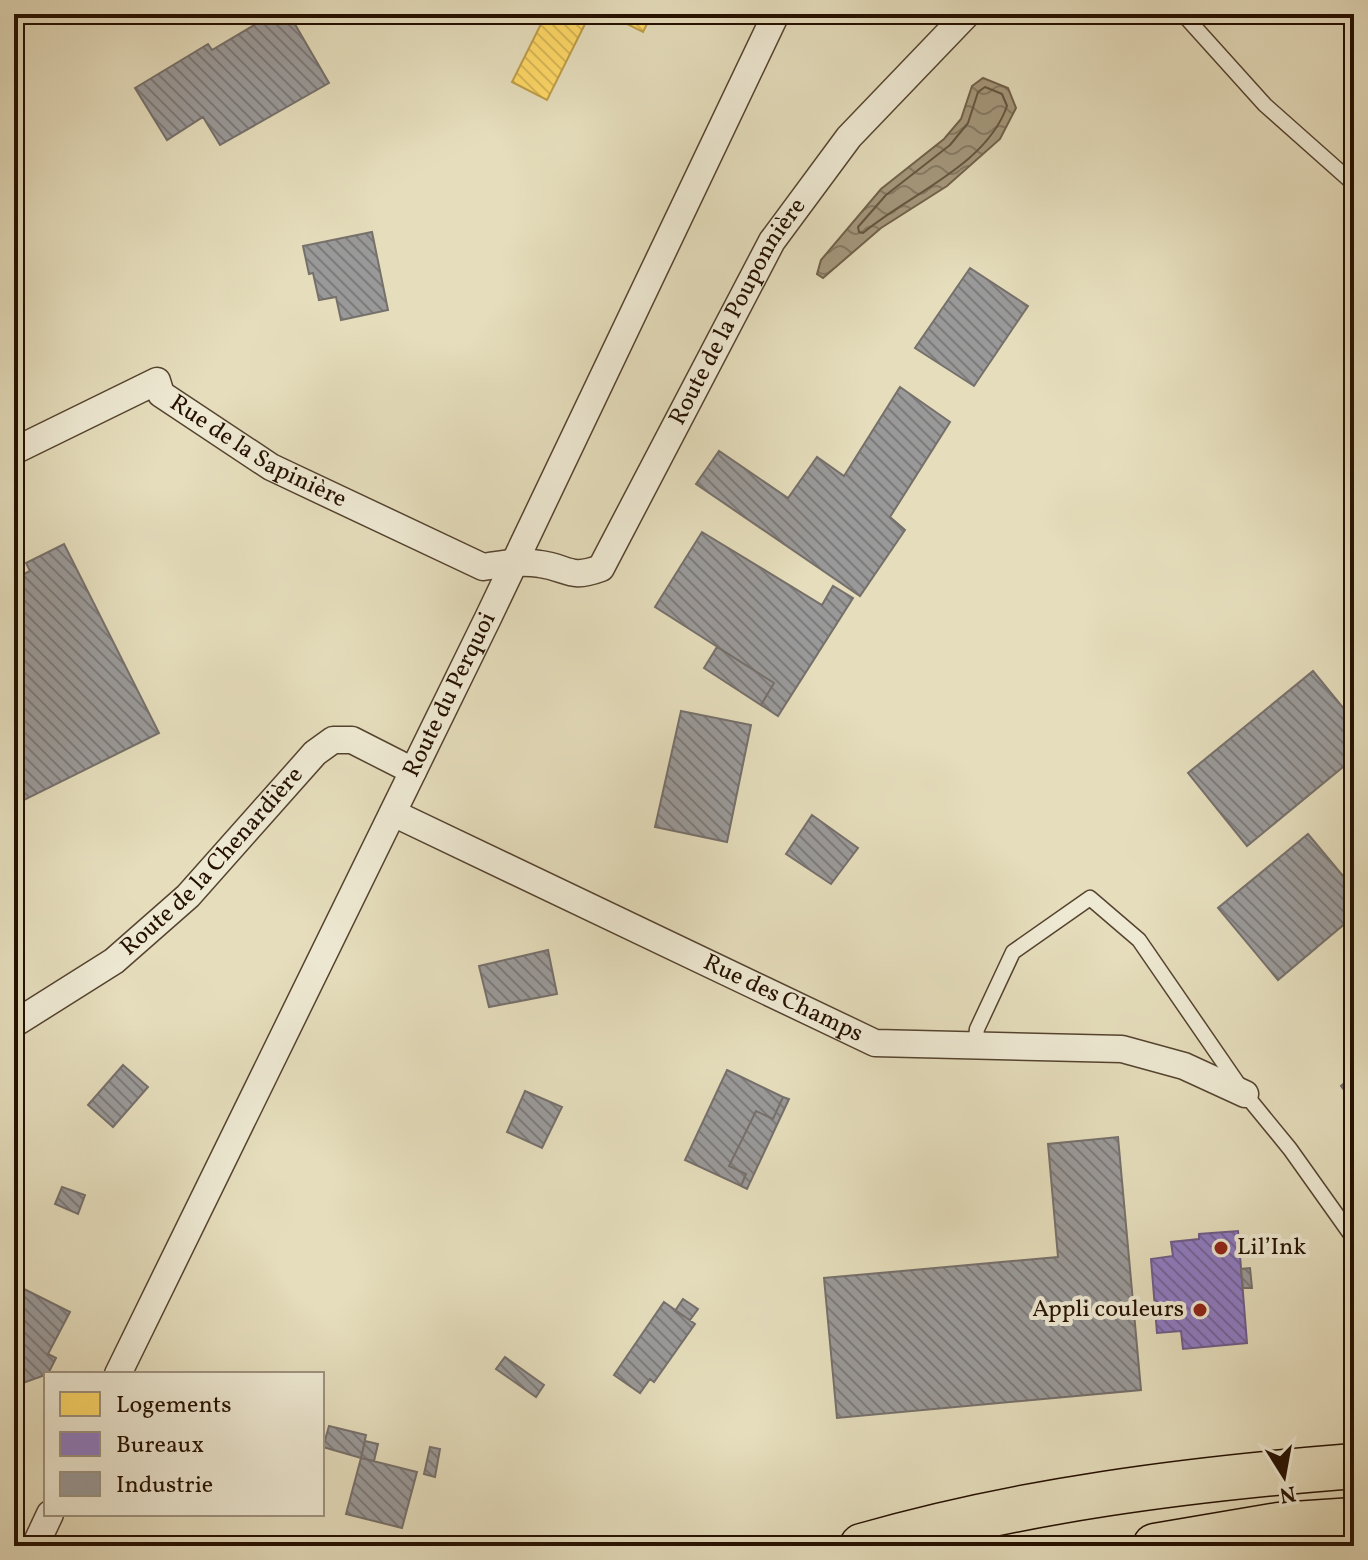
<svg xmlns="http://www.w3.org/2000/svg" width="1368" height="1560" font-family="Vollkorn,serif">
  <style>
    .water { fill: url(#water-waves); stroke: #71614a; stroke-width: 2 }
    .homes { fill: url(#homes-back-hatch); stroke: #be9d47; stroke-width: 2 }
    .offices { fill: url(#offices-back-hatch); stroke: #6e5c88; stroke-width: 2 }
    .industry { fill: url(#industry-back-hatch); stroke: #76706b; stroke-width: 2 }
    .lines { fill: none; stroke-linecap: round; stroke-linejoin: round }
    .shore { stroke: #64543e; stroke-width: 2 }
    .lane-casing { stroke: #55432f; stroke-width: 17 }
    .street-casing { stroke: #55432f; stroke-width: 29 }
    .highway-casing { stroke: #251000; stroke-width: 47 }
    .lane { stroke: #eee9d3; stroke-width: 14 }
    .street { stroke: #eee9d3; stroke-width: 26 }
    .highway { stroke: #e5ddbc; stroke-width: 44 }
    .poi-dot { fill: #8f2418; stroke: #eee9d3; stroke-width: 3 }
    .labels { text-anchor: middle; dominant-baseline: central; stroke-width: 8; stroke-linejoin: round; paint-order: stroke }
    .street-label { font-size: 24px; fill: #251000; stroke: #eee9d3 }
    .poi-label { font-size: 24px; fill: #251000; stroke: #eee9d3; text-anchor: start }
  </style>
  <defs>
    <pattern id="water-waves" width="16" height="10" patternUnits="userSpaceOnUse" patternTransform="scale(2)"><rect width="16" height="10" fill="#a4977c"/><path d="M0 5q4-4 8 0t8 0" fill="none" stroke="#857a63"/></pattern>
    <pattern id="homes-back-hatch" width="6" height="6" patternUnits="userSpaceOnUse" patternTransform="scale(2)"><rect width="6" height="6" fill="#ffd966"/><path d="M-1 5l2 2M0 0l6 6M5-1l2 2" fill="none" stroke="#dab957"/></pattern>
    <pattern id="offices-back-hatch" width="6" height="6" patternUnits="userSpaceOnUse" patternTransform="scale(2)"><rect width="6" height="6" fill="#8e7cc3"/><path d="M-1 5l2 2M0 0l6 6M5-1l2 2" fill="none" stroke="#74649c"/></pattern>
    <pattern id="industry-back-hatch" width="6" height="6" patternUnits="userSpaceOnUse" patternTransform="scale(2)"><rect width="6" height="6" fill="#999"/><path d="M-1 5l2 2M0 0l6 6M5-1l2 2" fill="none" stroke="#7d7b7a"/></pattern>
  </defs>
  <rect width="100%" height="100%" fill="#e5ddbc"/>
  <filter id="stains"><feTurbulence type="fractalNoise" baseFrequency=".0025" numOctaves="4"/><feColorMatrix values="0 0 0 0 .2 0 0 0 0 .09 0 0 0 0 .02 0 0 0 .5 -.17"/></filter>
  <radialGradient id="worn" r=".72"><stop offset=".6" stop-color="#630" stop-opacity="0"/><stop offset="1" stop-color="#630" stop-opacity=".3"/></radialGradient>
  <path class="water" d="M983,78L1008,88L1016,108L1000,139L947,186L881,228L823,278L817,274L821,260L881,189L944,139L961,119L972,86Z"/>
  <path class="homes" d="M546,14H590L547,100L512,82Z
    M617,14H657L656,17L651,16L643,32L615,18Z"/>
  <path class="offices" d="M1238,1231L1247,1343L1183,1349L1181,1331L1157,1333L1151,1259L1173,1256L1171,1242L1199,1239V1234Z"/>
  <path class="industry" d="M273,14H289L329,83L220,145L203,117L167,140L135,88L208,44L212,50Z
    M372,232L388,310L341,320L336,297L319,300L313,273L309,274L303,246Z
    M970,268L1028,306L974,386L915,348Z
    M900,387L950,422L890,517L905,530L860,596L696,484L719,451L788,498L817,457L844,476Z
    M702,532L822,605L833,586L853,598L778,716L761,705L774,683L655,607Z
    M64,544L159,733L14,805V579L30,571L26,563Z
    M717,647L774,683L761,705L704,668Z
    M1313,671L1354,721V758L1247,846L1188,773Z
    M681,711L751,725L727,842L655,827Z
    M812,815L858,848L831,884L786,854Z
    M1308,834L1354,889V916L1278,980L1218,908Z
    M548,950L557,994L489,1007L479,966Z
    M123,1065L148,1087L113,1127L88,1105Z
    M727,1070L783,1097L773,1119L756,1111L729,1166L746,1174L741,1186L685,1160Z
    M1354,1075V1090L1348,1095L1341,1086Z
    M525,1091L562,1107L542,1148L507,1132Z
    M783,1097L789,1099L747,1189L741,1186L746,1174L729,1166L756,1111L773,1119Z
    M1118,1137L1141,1390L837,1418L824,1278L1058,1257L1048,1144Z
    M62,1187L85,1195L78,1214L55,1204Z
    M1250,1268L1252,1288H1243L1241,1269Z
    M14,1284L70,1312L48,1354L56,1358L48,1374L23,1383L17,1368L14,1367Z
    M683,1299L698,1309L690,1320L675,1311Z
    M664,1302L695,1324L654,1382L650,1379L640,1393L614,1375Z
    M505,1357L544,1385L536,1397L496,1369Z
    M329,1426L366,1435L361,1458L323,1447Z
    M365,1441L378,1444L374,1461L361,1458Z
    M430,1447L440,1449L435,1477L424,1474Z
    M361,1458L417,1472L402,1528L346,1514Z"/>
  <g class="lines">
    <path class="shore" d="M985,87L1002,94L1007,106C986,166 909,194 863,233L859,232L858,227L886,195L950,145L968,123L978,92Z"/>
    <defs>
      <path id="lane" d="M1183,14L1265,105L1354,184
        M975,1045L977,1029L1013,952L1090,898L1139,940L1245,1094L1290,1149L1354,1239"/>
      <g id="street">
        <path id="s1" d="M14,451L157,381L161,394L271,467L483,567C502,564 522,561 540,564C569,568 569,580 601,568L772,241L849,137L967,14"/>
        <path id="s2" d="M393,813L875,1043L1122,1049L1184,1066L1245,1094"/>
        <path id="s3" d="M14,1024L114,961L188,896L315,753L333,740H352L413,771"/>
        <path id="s4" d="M118,1374L488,618L776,14"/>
        <path d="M35,1546L50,1514"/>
      </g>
      <path id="highway" d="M862,1546C1021,1500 1190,1479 1354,1466
        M1155,1546L1279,1525L1354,1520"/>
    </defs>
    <use href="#lane" class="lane-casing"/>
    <use href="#street" class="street-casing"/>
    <use href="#highway" class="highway-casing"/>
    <use href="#lane" class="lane"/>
    <use href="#street" class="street"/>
    <use href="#highway" class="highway"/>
  </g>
  <g class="poi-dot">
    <circle cx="1221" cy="1248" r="8"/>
    <circle cx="1200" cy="1310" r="8"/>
  </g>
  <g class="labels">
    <g class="street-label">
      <text stroke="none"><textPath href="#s1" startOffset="950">Route de la Pouponnière</textPath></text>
      <text stroke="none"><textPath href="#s1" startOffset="286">Rue de la Sapinière</textPath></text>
      <text stroke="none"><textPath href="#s4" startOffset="756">Route du Perquoi</textPath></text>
      <text stroke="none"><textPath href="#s3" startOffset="258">Route de la Chenardière</textPath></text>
      <text stroke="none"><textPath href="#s2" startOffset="432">Rue des Champs</textPath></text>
    </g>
    <g class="poi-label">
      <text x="1237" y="1248">Lil’Ink</text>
      <text x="1184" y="1310" text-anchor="end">Appli couleurs</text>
    </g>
  </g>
  <rect width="1368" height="1560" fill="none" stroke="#e5ddbc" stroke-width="48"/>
  <rect x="16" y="16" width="1336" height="1528" fill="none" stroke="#251000" stroke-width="4"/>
  <rect x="24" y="24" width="1320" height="1512" fill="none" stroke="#251000" stroke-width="2"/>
  <rect x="44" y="1372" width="280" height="144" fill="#eee9d3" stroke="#9e927f" stroke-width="2"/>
  <rect x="60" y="1392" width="40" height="24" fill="#ffd966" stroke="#9e927f" stroke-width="2"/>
  <text x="116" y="1412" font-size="24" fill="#251000">Logements</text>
  <rect x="60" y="1432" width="40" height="24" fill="#8e7cc3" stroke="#9e927f" stroke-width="2"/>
  <text x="116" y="1452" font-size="24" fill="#251000">Bureaux</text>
  <rect x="60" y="1472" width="40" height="24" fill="#999999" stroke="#9e927f" stroke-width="2"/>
  <text x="116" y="1492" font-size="24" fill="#251000">Industrie</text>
  <g transform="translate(1284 1476) rotate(169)" stroke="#eee9d3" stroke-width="6" paint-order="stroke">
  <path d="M0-6L14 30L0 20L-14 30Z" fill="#251000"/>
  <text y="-12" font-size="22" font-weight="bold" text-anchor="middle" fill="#251000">N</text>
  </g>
  <rect width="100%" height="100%" filter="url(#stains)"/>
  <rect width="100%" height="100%" fill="url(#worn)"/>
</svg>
